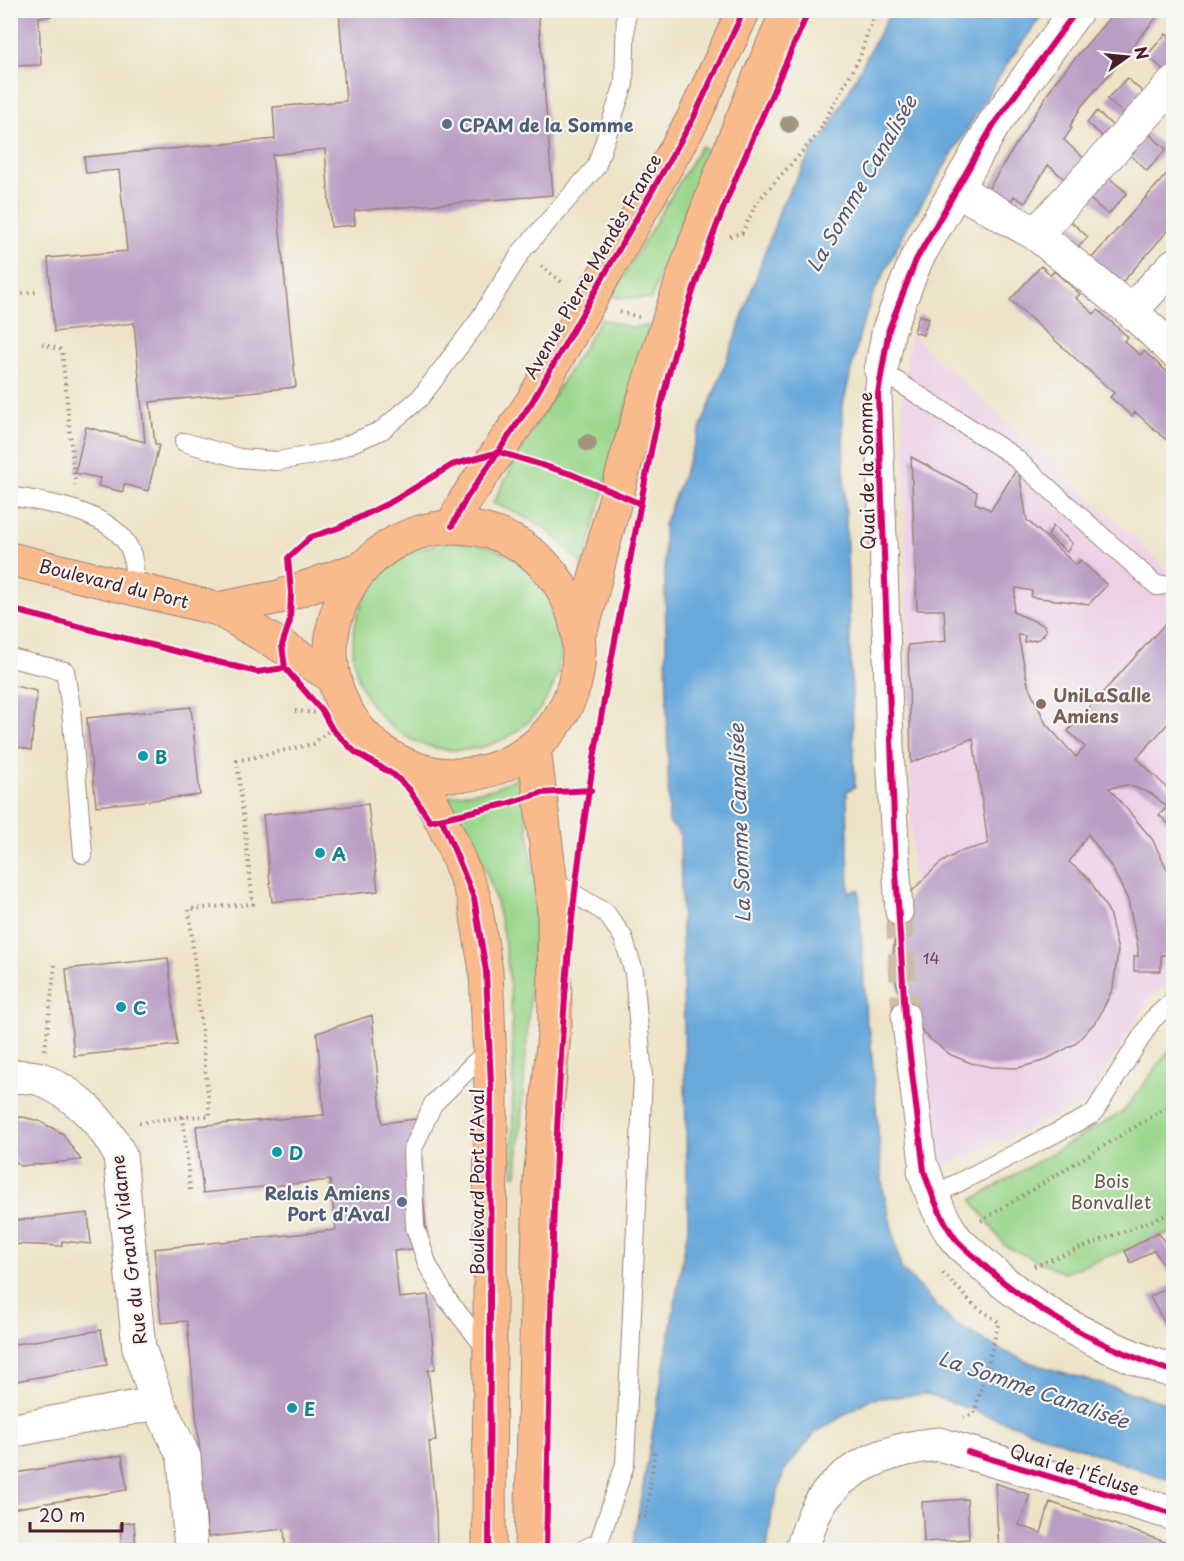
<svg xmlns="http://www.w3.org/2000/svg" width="1184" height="1561" font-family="'Playpen Sans',sans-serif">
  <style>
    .built { fill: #edd0e8 }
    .green { fill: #9bd78c; stroke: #727b5c; stroke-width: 1.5 }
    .water { fill: #68a8db; stroke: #596483; stroke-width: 1.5 }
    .building { fill: #b99ec4 }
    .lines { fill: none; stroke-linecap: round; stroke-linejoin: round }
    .pedestrian-tunnel { stroke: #cdbca8; stroke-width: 27; stroke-dasharray: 27 14; stroke-linecap: butt }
    .service-casing { stroke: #9c8179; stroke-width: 20 }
    .pedestrian-casing { stroke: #9c8179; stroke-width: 29 }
    .minor-casing { stroke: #9c8179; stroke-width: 35 }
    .primary-casing { stroke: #9c8179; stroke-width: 35 }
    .path { stroke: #9c8179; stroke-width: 4; stroke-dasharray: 1.5 4.5; stroke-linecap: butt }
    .service { stroke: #fff; stroke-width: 18 }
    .pedestrian { stroke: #fff; stroke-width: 27 }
    .minor { stroke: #fff; stroke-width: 33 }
    .primary { stroke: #fabb8c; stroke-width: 33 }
    .cycleway-casing { stroke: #f6f6f2; stroke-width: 10 }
    .cycleway { stroke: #d6006c; stroke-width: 6 }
    .tree { fill: #a19581 }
    .service-dot { fill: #5c6f8a; stroke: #f6f6f2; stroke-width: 2 }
    .education-dot { fill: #8d6e63; stroke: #f6f6f2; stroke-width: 2 }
    .culture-dot { fill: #0f9aa8; stroke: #f6f6f2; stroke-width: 2 }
    .labels { text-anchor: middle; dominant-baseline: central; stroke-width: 4.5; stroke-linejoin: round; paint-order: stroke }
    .number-label { font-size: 15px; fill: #663f51 }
    .service-label { font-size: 18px; font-weight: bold; fill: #4e5e75; stroke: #f6f6f2; text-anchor: start }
    .street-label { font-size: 18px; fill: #4a1f2b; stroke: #f6f6f2 }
    .education-label { font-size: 18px; font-weight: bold; fill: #785e54; stroke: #f6f6f2; text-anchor: start }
    .culture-label { font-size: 18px; font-weight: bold; fill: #0d838f; stroke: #f6f6f2; text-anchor: start }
    .park-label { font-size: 18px; fill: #625648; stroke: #f6f6f2 }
    .water-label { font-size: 20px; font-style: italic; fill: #565671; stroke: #f6f6f2 }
  </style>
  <rect width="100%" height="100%" fill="#f6f6f2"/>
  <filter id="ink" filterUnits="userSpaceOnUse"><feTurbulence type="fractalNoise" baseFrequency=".0167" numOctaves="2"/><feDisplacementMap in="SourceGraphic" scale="12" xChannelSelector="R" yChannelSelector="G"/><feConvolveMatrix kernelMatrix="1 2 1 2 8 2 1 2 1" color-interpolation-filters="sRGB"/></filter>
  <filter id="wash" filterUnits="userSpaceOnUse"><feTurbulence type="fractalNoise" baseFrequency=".008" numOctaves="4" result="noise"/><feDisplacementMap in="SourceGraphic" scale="24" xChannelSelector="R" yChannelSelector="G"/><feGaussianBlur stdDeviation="1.35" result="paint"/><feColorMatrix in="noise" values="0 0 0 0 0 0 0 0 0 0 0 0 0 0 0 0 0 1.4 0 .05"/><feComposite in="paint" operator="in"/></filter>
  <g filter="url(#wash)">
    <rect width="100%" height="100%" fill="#eee3c7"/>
    <path class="built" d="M911,335L1174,575L1173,981L1151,996L1088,1101L935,1170L921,1022L912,857L903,392Z"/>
    <path class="green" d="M701,146L708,152L651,299L611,297Z
      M601,319L629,327L649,326L583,566C550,530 539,521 493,503L530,434Z
      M353 646a104 104 0 1 1 208 0a104 104 0 1 1-208 0Z
      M521,776L537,900L517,1175H513C511,1075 521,968 487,873C478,846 461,821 448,796L493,789Z
      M1173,1045V1232L1064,1273L1005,1246L972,1200L1124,1111Z"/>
    <path class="water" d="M891,11H1045L1007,64L906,229L872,297L860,333L842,409L855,787L847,791L849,892L859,890L866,1022L870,1032L883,1189L901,1268L953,1323L1001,1350L1031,1363L1173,1405V1481L927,1394L870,1399L815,1433L784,1471L772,1512L767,1550H632L688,1228L680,834L669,822L664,525L736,335L782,204L815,146L824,138Z"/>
    <g id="blocks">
      <path class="building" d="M10,10H52V16L39,17L41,65L10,66Z
        M538,10L553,195L354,211L355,225L331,227L325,149L272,155L296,387L150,402L155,444L159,445L148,491L124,484L123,492L98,486L100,478L75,473L86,427L145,442L134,323L54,332L48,258L127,251L119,170L86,173L84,157L275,139L273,107L346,101L339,11Z
        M1116,10H1163L1081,107L1070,126L1072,128L1064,140L1087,161L1068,182L1048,165L1025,203L1014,196L1007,208L985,194L1055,82Z
        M1166,34L1173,41V65L1167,73L1147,55Z
        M1127,78L1146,95L1127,117L1107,99Z
        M1097,111L1116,129L1107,140L1087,123Z
        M1147,132L1166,149L1147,171L1128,153Z
        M1173,167V225L1119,286L1090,260Z
        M1107,176L1127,193L1108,215L1088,197Z
        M17,194L19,218L10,219V195Z
        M1068,219L1088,237L1077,248L1058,231Z
        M1041,266L1051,275L1054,271L1080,294L1076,298L1094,314L1098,310L1128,337L1124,341L1140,355L1144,351L1174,378L1170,382L1173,385V446L1135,412L1132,416L1110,397L1114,393L1010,300Z
        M919,315L929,318L923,335L914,332Z
        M911,457L977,492L975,503L991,510L1018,467L1027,520L1076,565L1080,560L1107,585L1089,604L1031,597L1032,591L1016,588L1013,612L1044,625L1046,631L1039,639L1024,642L1025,636L1018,635L1028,685L1046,724L1076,757L1085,747L1068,731L1173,615V718L1137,758L1173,794V828L1159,815L1167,807L1152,794L1128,785L1109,788L1152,839L1172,879L1173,955H1161V971H1134V956H1138V947L1128,900L1112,868L1088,834L1069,862L1089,879L1109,912L1118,951L1113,988L1098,1019L1075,1044L1043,1061L1018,1068L992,1067L971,1063L951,1055L930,1039L911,1019L902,1001L892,969L896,925L913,890L939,864L959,852L988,844L973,738L911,763L908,645L946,641L944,610H917Z
        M1053,526L1072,543L1067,552L1048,536Z
        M10,685L37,691L31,750L10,745Z
        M191,707L200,795L96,806L87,718Z
        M368,804L378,891L272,902L263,815Z
        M168,958L177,1045L74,1056L66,969Z
        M372,1015L382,1123L416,1119L428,1247L394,1251L399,1298L428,1295L435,1369L428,1370L436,1441L429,1442L436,1514L437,1550H286L284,1529L208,1537L187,1321L161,1323L154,1249L336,1230L330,1180L203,1193L196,1126L324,1115L317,1033Z
        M23,1117L39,1121L62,1133L81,1160L20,1166L10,1155V1118Z
        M88,1213L91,1244L62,1241V1246L10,1244V1221Z
        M1158,1232L1173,1256V1280L1154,1250L1131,1263L1125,1251Z
        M1173,1284V1331L1168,1329L1150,1297Z
        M101,1330L107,1365L10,1382V1345Z
        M122,1455L127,1490L10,1509V1474Z
        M995,1483L1030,1495L1019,1525L1041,1533L1050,1502L1171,1544L1170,1550H999Z
        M967,1499L969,1539L924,1542L922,1502Z
        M134,1522L136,1547L122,1549L120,1524Z
        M880,1546V1550H832V1548Z"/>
    </g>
  </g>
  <g filter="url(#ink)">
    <use href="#blocks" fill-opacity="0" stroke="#9c8179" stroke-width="1.5"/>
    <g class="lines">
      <path class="pedestrian-tunnel" d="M899,912L905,1015"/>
      <defs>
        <path id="service" d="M881,371L1012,455L1157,586L1174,584
          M184,442L239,458L277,461L331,452L382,430L420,398L477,323L522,251L596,167L624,84L626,10
          M10,496C48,503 119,512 132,555C134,565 134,577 136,588
          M10,658L65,671L71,709L83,854
          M551,880L606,913L623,937L634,972L643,1076L625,1464L599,1542L582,1550
          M932,1196L1093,1114L1152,1020L1174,1000
          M488,1351L447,1299L428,1266L415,1227L412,1151L433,1104L490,1048"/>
        <path id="pedestrian" d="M881,371L878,394L891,773L899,912
          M905,1015L924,1171"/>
        <path id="minor" d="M957,190L1036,234L1131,311L1174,351
          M1036,234L1174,83
          M1131,311L1174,265
          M881,371L889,329L916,260L994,124L1077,10
          M10,1076C20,1077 34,1076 43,1080C79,1097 102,1121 120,1155L139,1348L158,1403L184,1457L191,1550
          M924,1171C931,1193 941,1219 955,1238C961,1246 971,1253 978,1260C1032,1311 1103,1348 1174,1372
          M10,1431L158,1403
          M801,1550C806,1539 809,1526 814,1515C835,1468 891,1448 939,1444L1174,1514"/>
        <path id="primary" d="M452,526L466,499L532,402L693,119L744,10
          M331 651a124 124 0 1 1 248 0a124 124 0 1 1-248 0Z
          M10,559L218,609L334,677
          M218,609L279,597L364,567
          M579,633L587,612C635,405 702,205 788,10
          M416,769L450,838L474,898L486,971L491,1085L489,1550
          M531,1550L540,1180L555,1024L554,910L534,748"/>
      </defs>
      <use href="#service" class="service-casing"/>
      <use href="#pedestrian" class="pedestrian-casing"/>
      <use href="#minor" class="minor-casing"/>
      <use href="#primary" class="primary-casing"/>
      <path class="path" d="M730,236L742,233L757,202L817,135L860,57L867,33L878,10
        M541,266L564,284
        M10,294L37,292
        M620,312L639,317
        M42,344L62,350L75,485
        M295,711L347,715
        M45,1050L55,964
        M139,1123L183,1117
        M190,1190L183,1117L210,1116L189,909L253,904L237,761L313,744L348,715
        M981,1221L1174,1103
        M1034,1266L1174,1212
        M943,1273L975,1306L999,1322L974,1414L964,1417
        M638,1516L646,1517L655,1450"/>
      <use href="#service" class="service"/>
      <use href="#pedestrian" class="pedestrian"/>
      <use href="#minor" class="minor"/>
      <use href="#primary" class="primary"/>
      <defs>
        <path id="cycleway" d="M1077,10L994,124L916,260L889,329L878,394L896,872L905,1015L924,1171C931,1193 941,1219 955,1238C961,1246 971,1253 978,1260C1032,1311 1103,1348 1174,1372
          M452,526L466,499L532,402L693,119L744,10
          M10,609L257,672L285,668
          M591,790L541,793L506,804L430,821L409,789L394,775L355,752L332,729L322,711L285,668L282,645L290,621L291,593L288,558L311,537L338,528L393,501L452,465L499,452L571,474L641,504
          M442,820L474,898L486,971L491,1085L489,1550
          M968,1452L1174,1514
          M546,1550C551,1350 551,1149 569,949C580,826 603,703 626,582C642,497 657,409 682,326C714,218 764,114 809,10"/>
      </defs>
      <use href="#cycleway" class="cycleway-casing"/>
      <use href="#cycleway" class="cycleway"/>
    </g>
    <g class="tree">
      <circle cx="789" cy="124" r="9"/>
      <circle cx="588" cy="443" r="9"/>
    </g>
  </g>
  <g class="service-dot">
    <circle cx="447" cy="124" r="6"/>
    <circle cx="402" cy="1202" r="6"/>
  </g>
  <circle class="education-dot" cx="1041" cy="704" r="6"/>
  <g class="culture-dot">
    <circle cx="143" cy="756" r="6"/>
    <circle cx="320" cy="853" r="6"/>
    <circle cx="121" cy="1007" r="6"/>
    <circle cx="277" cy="1152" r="6"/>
    <circle cx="292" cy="1408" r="6"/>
  </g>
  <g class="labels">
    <g class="number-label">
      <text x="931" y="957">14</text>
    </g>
    <g class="service-label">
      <text x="459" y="124">CPAM de la Somme</text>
      <text x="390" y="1192" text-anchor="end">Relais Amiens<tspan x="390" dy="21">Port d'Aval</tspan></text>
    </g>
    <g class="street-label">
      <text transform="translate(592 266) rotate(-60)">Avenue Pierre Mendès France</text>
      <text transform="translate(866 471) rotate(-91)">Quai de la Somme</text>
      <text transform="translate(114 583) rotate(14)">Boulevard du Port</text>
      <text transform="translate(476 1182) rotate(-90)">Boulevard Port d'Aval</text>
      <text transform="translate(128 1250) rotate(-97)">Rue du Grand Vidame</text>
      <text transform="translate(1075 1469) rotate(17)">Quai de l'Écluse</text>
    </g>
    <g class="education-label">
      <text x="1053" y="694">UniLaSalle<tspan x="1053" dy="21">Amiens</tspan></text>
    </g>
    <g class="culture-label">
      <text x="155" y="756">B</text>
      <text x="332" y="853">A</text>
      <text x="133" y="1007">C</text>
      <text x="289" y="1152">D</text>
      <text x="304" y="1408">E</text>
    </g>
    <g class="park-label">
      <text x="1111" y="1180">Bois<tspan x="1111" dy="21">Bonvallet</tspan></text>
    </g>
    <g class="water-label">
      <text transform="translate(861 183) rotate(-60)">La Somme Canalisée</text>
      <text transform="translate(739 823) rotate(-92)">La Somme Canalisée</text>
      <text transform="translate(1034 1389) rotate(19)">La Somme Canalisée</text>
    </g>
  </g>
  <rect width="1184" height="1561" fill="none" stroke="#f6f6f2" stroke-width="36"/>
  <g transform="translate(1127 57) rotate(75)" stroke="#f6f6f2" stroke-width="4.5" paint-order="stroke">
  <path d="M0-4.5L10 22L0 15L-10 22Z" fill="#4a1f2b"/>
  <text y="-9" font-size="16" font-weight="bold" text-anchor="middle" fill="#4a1f2b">N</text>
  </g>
  <path d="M30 1522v9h92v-9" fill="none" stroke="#4a1f2b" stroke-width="3"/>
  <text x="39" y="1522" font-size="18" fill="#4a1f2b" stroke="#f6f6f2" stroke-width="4.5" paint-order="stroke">20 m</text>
</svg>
